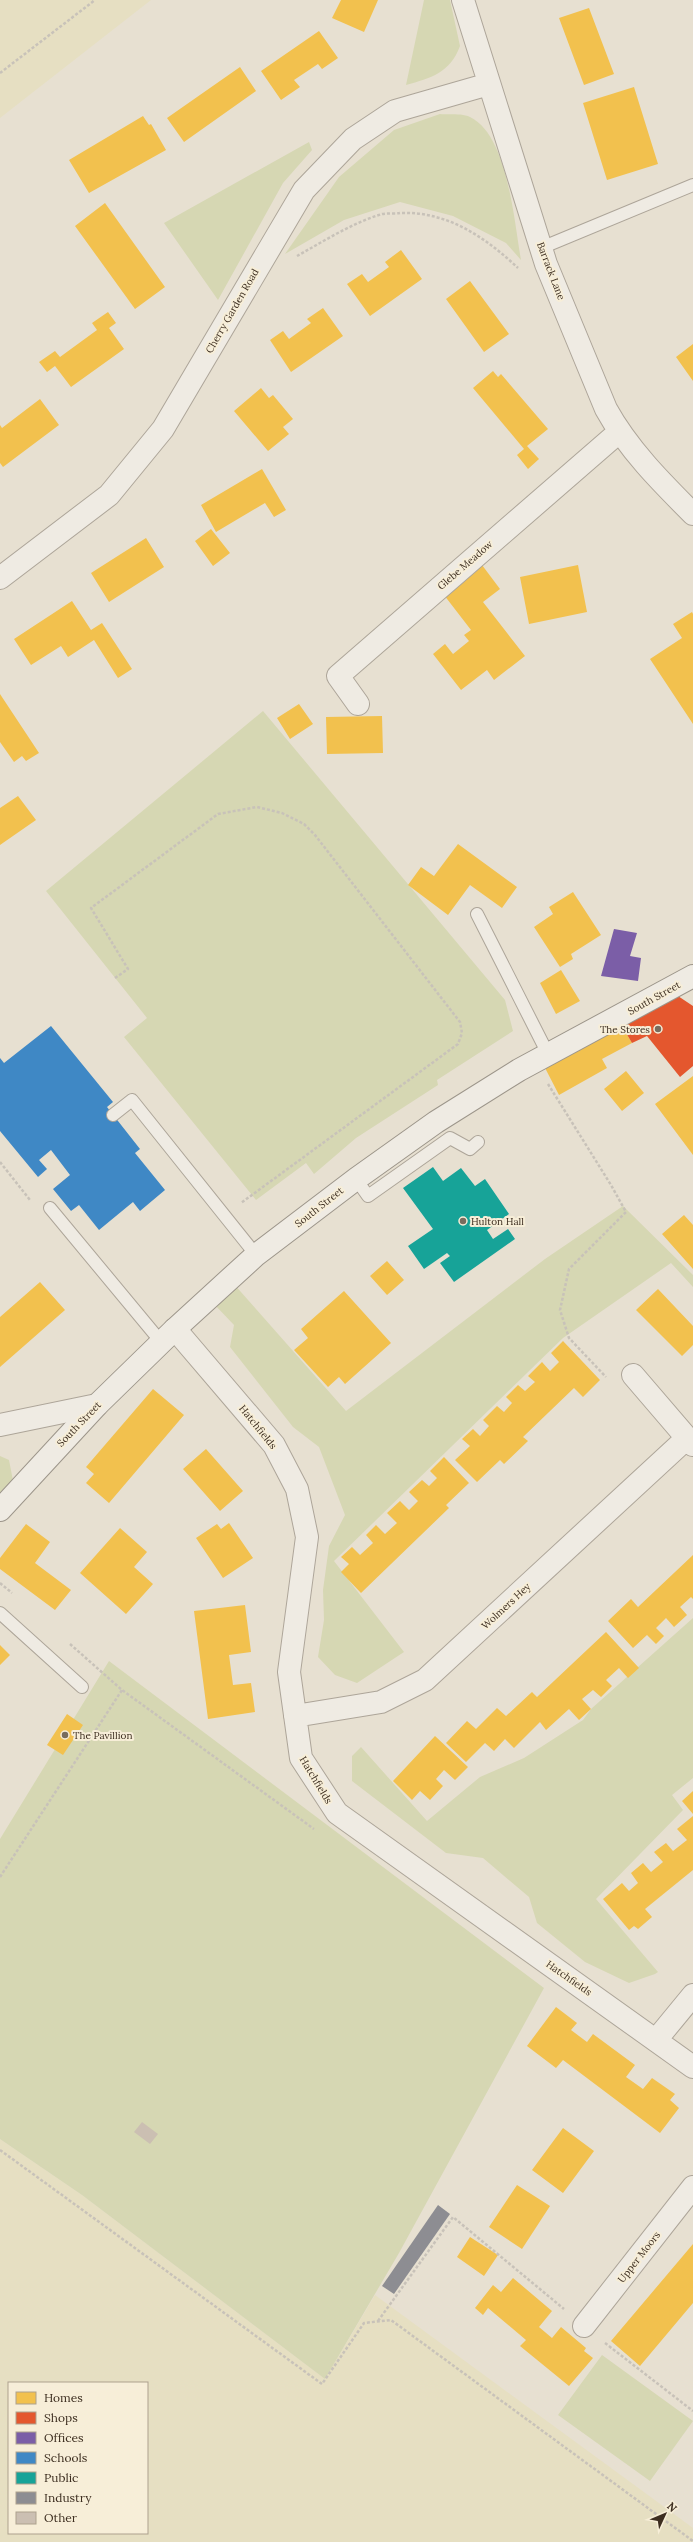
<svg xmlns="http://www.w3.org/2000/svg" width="693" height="2542" font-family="Lora,serif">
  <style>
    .farmland { fill: #e6dfc2; fill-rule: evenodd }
    .green { fill: #d6d7b3 }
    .homes { fill: #f2c14e }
    .shops { fill: #e4572e }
    .offices { fill: #7b5ea7 }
    .schools { fill: #3f88c5 }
    .public { fill: #17a398 }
    .industry { fill: #8d8d92 }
    .building { fill: #cbbfb2 }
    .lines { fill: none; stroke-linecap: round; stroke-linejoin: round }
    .lane-casing { stroke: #ada599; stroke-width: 14 }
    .street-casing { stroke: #ada599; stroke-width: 24 }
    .secondary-casing { stroke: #9c958a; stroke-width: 24 }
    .path { stroke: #c8c2b9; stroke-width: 2.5; stroke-dasharray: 3 2; stroke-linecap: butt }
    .lane { stroke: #efebe3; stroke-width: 12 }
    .street { stroke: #efebe3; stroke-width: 22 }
    .secondary { stroke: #efebe3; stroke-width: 22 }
    .poi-dot { fill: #786c5e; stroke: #f7eed8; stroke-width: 1.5 }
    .labels { text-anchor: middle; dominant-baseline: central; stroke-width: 4; stroke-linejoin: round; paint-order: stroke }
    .street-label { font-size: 10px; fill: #3d2e20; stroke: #f7eed8 }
    .poi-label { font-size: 10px; fill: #3d2e20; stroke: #f7eed8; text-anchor: start }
  </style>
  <rect width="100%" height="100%" fill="#e7e0d1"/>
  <path class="farmland" d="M0,0H151L0,118Z
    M0,2139L82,2195L325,2379L375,2295L693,2528V2542H0ZM9,2383H147V2533H9Z"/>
  <path class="green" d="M424,0H450L460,46C450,73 431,78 406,85Z
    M440,114C448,115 462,113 470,117C508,135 514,222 521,260L506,243L453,216L400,202L344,220L285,254L339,177L394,130Z
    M309,142L312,150L283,183L218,300L164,223Z
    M263,711L505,1000L513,1031L437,1080L438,1085L356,1138L314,1174L306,1163L256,1200L124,1037L147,1018L46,891Z
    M623,1206L693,1275V1287L671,1263L563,1338L334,1561L404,1652L357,1683L335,1675L318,1657L324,1620L323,1590L329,1546L345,1515L319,1447L293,1427L230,1347L234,1325L213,1303L233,1283L346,1411L545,1259Z
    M0,1456L9,1460L14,1486L0,1502Z
    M693,1618V1778L672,1795L683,1810L596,1899L658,1972L655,1974L629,1983L585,1962L537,1923L529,1897L483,1858L446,1853L352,1781V1756L361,1747L427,1821L480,1777L524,1758L583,1720L591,1709Z
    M109,1661L544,1988L399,2253L325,2379L82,2195L0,2139V1839Z
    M602,2355L693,2421L650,2481L558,2415Z"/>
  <path class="homes" d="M341,0H378L364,32L332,18Z
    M589,8L614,74L584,85L559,18Z
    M319,31L338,58L322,69L318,64L294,80L300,87L281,100L261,71Z
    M240,67L256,91L184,142L167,118Z
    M634,87L658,164L607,180L583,103Z
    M143,116L149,125L151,124L166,150L89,193L69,160Z
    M105,203L165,287L135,309L75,226Z
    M401,250L422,279L370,316L347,284L362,274L368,282L389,267L385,262Z
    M470,281L509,334L484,352L446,299Z
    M323,308L343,336L291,372L270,340L283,331L289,339L311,323L307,319Z
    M108,312L116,323L109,328L124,349L71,387L55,366L47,372L39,362L55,351L60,357L97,330L92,323Z
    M693,344V381L676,357Z
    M493,371L498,377L501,374L548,429L527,446L539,459L528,469L517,455L524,449L473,388Z
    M261,388L269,398L273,395L293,419L283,427L289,434L268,451L234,411Z
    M40,399L59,425L3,467L0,463V425L2,428Z
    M262,469L286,510L274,517L265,503L216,532L201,505Z
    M211,529L230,553L213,566L195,541Z
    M146,538L164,567L109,602L91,573Z
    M482,565L500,589L483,602L525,656L494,680L487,670L461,690L433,654L445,644L453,654L469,641L464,635L471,630L444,595Z
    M578,565L587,612L529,624L520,577Z
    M72,601L91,630L102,623L132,669L118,678L94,640L68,657L61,646L31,665L14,639Z
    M692,612L693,614V724L650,659L682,638L673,624Z
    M0,694L39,753L26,761L22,756L14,762L0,742Z
    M299,704L313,724L290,739L277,718Z
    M382,716L383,753L327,754L326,717Z
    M18,796L36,820L0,845V808Z
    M458,844L517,887L502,908L470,885L448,915L408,885L421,867L434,876Z
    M573,892L601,935L571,954L573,959L560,967L534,927L553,914L549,907Z
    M561,970L580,1001L556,1014L540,983Z
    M619,1021L632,1043L602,1059L607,1068L559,1095L543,1064Z
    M626,1071L644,1093L622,1111L604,1089Z
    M693,1076V1155L655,1104Z
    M684,1215L693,1225V1269L662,1234Z
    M387,1261L404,1280L387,1295L370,1276Z
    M40,1282L65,1310L0,1367V1317Z
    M658,1289L693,1326V1345L682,1356L636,1310Z
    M344,1291L391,1343L345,1384L339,1377L328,1387L294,1350L308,1338L301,1329Z
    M563,1341L600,1380L583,1397L574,1388L523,1437L528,1441L504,1464L500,1460L477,1482L455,1460L470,1446L462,1439L473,1429L480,1436L489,1426L483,1420L497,1406L504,1412L512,1403L506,1397L518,1385L525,1391L535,1382L528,1376L542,1362L550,1371L559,1362L551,1353Z
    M153,1389L184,1415L109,1503L86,1483L94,1474L86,1467Z
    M206,1449L243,1491L220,1511L183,1469Z
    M444,1457L469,1483L446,1505L449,1508L361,1593L341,1572L349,1564L341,1557L352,1547L360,1555L373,1543L366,1535L376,1525L385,1534L397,1523L387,1513L400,1501L409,1510L418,1501L409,1492L422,1480L429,1486L437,1478L430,1471Z
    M229,1523L253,1558L223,1578L196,1538L217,1524L221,1529Z
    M26,1524L50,1542L35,1563L71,1590L55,1610L0,1569V1558Z
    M120,1528L147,1552L134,1567L153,1584L126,1614L80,1573Z
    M693,1555V1599L691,1597L680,1607L687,1615L674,1627L666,1618L656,1628L664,1636L656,1644L647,1635L633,1648L608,1621L631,1599L638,1607Z
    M245,1605L251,1652L229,1655L233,1685L251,1683L255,1712L208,1719L194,1611Z
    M606,1632L639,1668L628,1678L619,1668L606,1680L612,1686L601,1697L593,1690L582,1699L591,1709L579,1720L569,1709L546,1730L540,1722L514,1748L505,1739L494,1751L485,1743L466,1762L446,1743L467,1721L476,1729L497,1708L506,1716L532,1692L537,1697Z
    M0,1645L10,1655L0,1665Z
    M67,1714L83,1725L63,1755L47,1745Z
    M435,1736L468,1767L455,1780L444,1770L436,1779L443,1786L430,1800L420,1791L412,1800L393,1781Z
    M693,1791V1814L682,1801Z
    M693,1816V1870L645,1909L652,1917L638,1929L634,1926L629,1930L603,1899L622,1883L629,1891L638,1883L631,1873L643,1863L651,1872L663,1862L654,1852L666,1843L673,1851L687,1840L677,1829Z
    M556,2007L577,2023L571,2030L587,2042L593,2034L635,2065L626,2077L643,2089L652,2078L675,2094L670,2100L679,2108L660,2133L563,2060L556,2068L527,2046Z
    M563,2128L594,2151L563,2193L532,2170Z
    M517,2185L550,2206L522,2249L489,2227Z
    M470,2237L498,2255L484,2276L457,2257Z
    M693,2244V2303L640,2366L611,2341Z
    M513,2278L552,2311L539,2327L552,2338L561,2327L586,2348L584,2351L593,2358L569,2386L520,2346L526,2340L488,2308L483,2315L475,2308L493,2285L501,2292Z"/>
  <path class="shops" d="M675,994L693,1006V1066L680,1077L647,1036L632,1043L619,1021Z"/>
  <path class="offices" d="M614,929L637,933L630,956L641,958L638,981L601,976Z"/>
  <path class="schools" d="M51,1026L113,1102L107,1107L140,1149L135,1153L165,1190L140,1211L133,1202L99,1230L79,1205L71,1211L53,1189L70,1175L51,1150L39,1160L47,1169L38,1177L0,1131V1058L4,1063Z"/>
  <path class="public" d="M433,1167L443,1181L461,1168L475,1186L485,1179L509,1214L487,1230L493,1239L508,1229L515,1239L454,1282L440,1263L450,1256L447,1253L424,1269L408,1246L433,1229L403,1188Z"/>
  <path class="industry" d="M438,2205L450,2214L394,2294L382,2286Z"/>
  <path class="building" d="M142,2122L158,2134L150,2144L134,2132Z"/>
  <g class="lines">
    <defs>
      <path id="lane" d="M541,248L693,185
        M477,914L548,1054
        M113,1115L132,1100L256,1255
        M356,1179L368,1196L450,1138L470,1149L478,1142
        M50,1208L162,1343
        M0,1613L82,1687"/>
      <path id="street" d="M463,0L546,264L606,409C628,449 661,482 693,514
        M0,578L109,495L163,429L304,190L353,139L395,111L489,84
        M358,704L338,676L619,432
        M175,1329L274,1445L297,1489L307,1537L289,1672L301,1758L337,1813L693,2067
        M633,1375L693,1445
        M0,1425L97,1405
        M295,1716L381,1702L425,1680L687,1438
        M656,2040L693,1995
        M584,2326L693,2187"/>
      <path id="secondary" d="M0,1510L97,1405L175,1329L256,1255L356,1179L436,1122L519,1070L693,976"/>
    </defs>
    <use href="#lane" class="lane-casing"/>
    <use href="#street" class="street-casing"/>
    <use href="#secondary" class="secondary-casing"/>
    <path class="path" d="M0,73L95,0
      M297,256C324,241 352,223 382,214C388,213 395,214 400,213C447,211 485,237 518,268
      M115,978L128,969L91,908L218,814L257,807L282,813L304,824L315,835L460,1022L462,1033L458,1044L241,1203
      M548,1084L611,1185L626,1212L569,1269L560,1310L569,1338L606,1377
      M0,1162L30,1200
      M0,1583L12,1593
      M70,1644L122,1690L314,1829
      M0,1877L122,1690
      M0,2150L322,2384L364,2323L391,2320L693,2541
      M378,2321L453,2217L564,2309
      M605,2343L693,2411"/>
    <use href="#lane" class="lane"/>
    <use href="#street" class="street"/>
    <use href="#secondary" class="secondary"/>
  </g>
  <g class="poi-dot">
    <circle cx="658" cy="1029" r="4"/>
    <circle cx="463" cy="1221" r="4"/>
    <circle cx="65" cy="1735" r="4"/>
  </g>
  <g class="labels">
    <g class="street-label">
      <text transform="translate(551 271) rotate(69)">Barrack Lane</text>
      <text transform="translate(232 311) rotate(-60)">Cherry Garden Road</text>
      <text transform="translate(465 565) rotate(-41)">Glebe Meadow</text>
      <text transform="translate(654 998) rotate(-29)">South Street</text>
      <text transform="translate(319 1207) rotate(-38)">South Street</text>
      <text transform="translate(79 1424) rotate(-46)">South Street</text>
      <text transform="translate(258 1427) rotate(51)">Hatchfields</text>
      <text transform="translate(506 1606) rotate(-43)">Wolmers Hey</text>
      <text transform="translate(316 1780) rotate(59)">Hatchfields</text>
      <text transform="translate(569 1978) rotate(35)">Hatchfields</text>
      <text transform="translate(639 2257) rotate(-52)">Upper Moors</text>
    </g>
    <g class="poi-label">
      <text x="650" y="1029" text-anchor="end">The Stores</text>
      <text x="471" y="1221">Hulton Hall</text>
      <text x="73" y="1735">The Pavillion</text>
    </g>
  </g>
  <rect x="8" y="2382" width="140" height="152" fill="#f7eed8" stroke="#ada18e"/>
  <rect x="16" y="2392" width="20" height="12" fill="#f2c14e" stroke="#ada18e"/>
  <text x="44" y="2402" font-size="12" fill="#3d2e20">Homes</text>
  <rect x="16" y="2412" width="20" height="12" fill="#e4572e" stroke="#ada18e"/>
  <text x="44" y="2422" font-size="12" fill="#3d2e20">Shops</text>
  <rect x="16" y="2432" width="20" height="12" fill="#7b5ea7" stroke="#ada18e"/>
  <text x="44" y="2442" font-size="12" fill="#3d2e20">Offices</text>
  <rect x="16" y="2452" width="20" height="12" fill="#3f88c5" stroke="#ada18e"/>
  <text x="44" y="2462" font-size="12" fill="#3d2e20">Schools</text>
  <rect x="16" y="2472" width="20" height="12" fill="#17a398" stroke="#ada18e"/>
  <text x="44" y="2482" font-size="12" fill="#3d2e20">Public</text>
  <rect x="16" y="2492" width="20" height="12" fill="#8d8d92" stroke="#ada18e"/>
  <text x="44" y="2502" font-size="12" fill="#3d2e20">Industry</text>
  <rect x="16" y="2512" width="20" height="12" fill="#cbbfb2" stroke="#ada18e"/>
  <text x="44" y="2522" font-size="12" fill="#3d2e20">Other</text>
  <g transform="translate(665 2514) rotate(46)" stroke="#f7eed8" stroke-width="3" paint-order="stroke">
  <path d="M0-3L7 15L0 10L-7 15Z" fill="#3d2e20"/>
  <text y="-6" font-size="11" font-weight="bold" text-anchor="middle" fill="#3d2e20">N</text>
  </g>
</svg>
